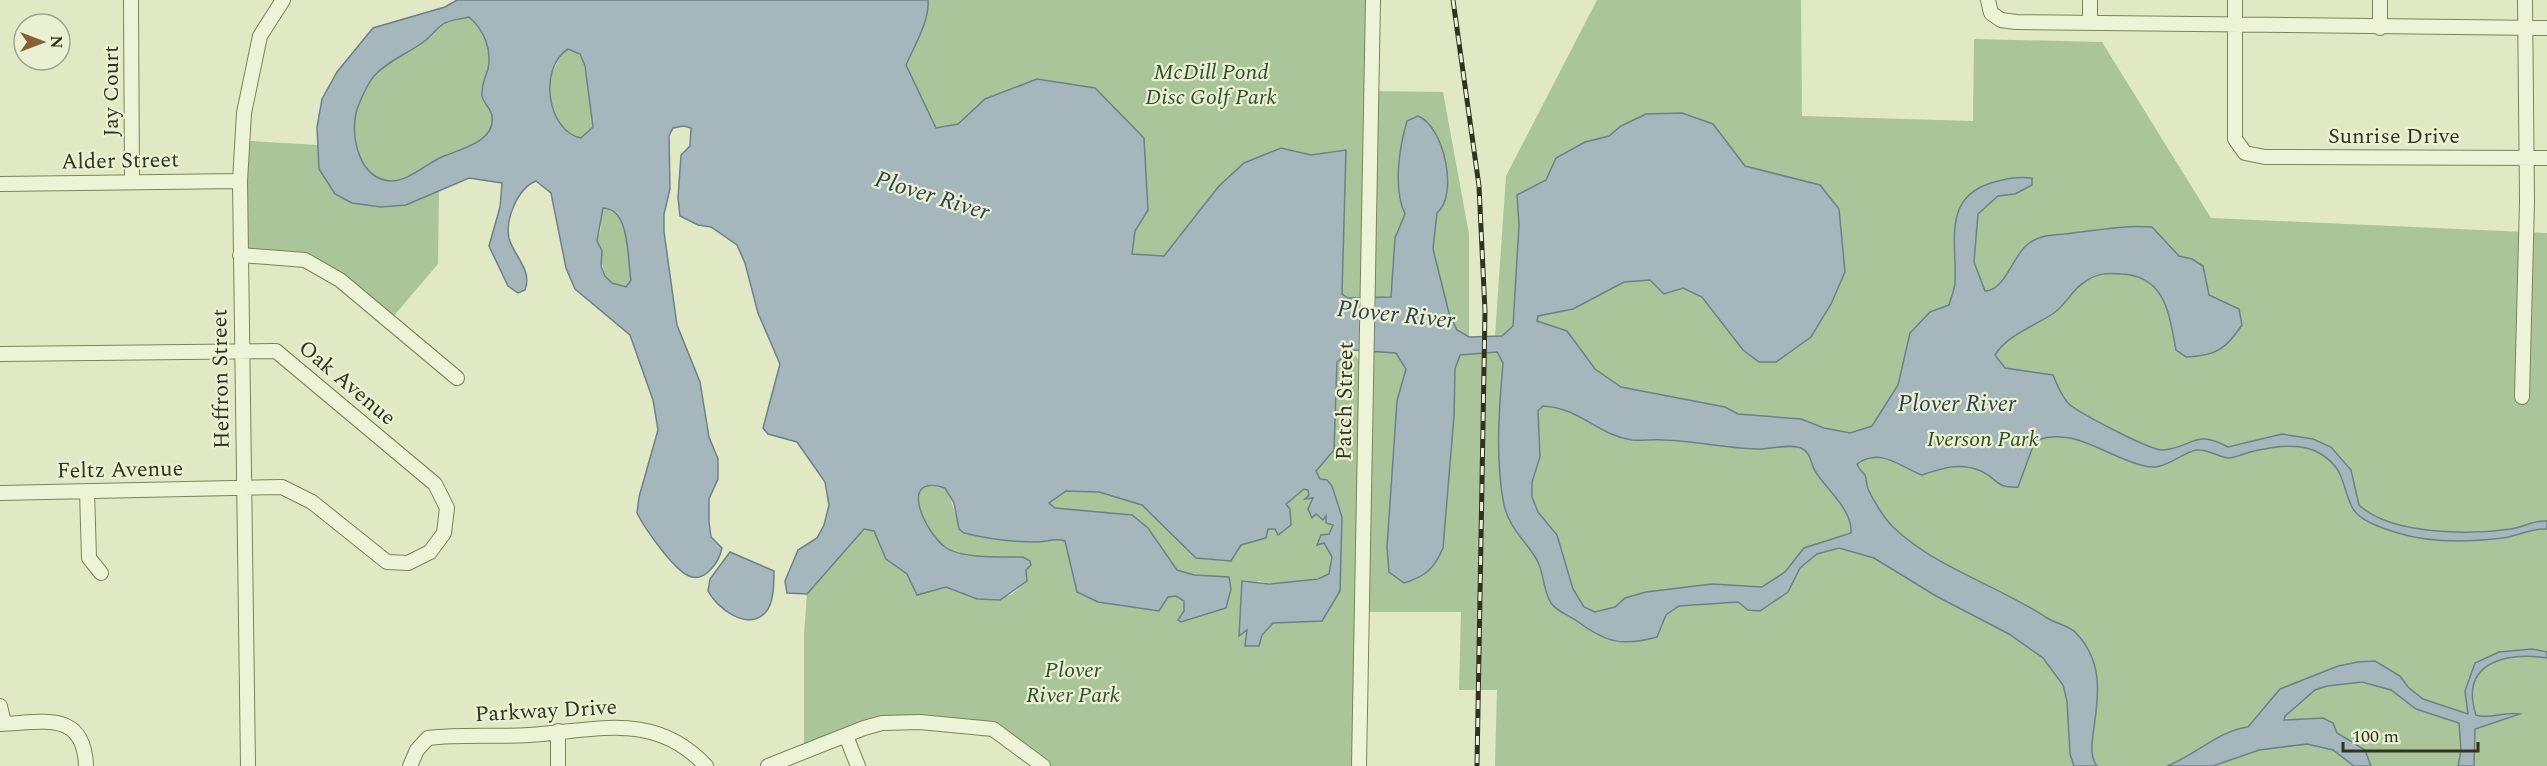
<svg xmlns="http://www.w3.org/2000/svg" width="2547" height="766" font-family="Spectral,serif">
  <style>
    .green { fill: #a9c599 }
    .water { fill: #a5b7bc; stroke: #6d8189; stroke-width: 1.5; fill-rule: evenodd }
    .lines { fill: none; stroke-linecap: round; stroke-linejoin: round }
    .minor-casing { stroke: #7f815c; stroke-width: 16 }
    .minor { stroke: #edf4d6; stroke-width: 14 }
    .rail-casing { stroke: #32331f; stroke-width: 5 }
    .rail { stroke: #eaf1d3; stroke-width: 3; stroke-dasharray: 9; stroke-linecap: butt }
    .labels { text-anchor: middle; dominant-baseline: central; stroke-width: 4.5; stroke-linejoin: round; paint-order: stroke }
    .park-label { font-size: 22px; font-style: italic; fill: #304d28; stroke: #eaf1d3 }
    .street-label { font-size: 22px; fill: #32331f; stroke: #eaf1d3 }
    .water-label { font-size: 24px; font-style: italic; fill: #304151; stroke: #eaf1d3 }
  </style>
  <rect width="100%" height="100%" fill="#e0e9c4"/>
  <path class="green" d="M928,0H1369L1367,91L1443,92L1469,234V337L1495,336L1506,176L1597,0H1801L1802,116L1973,121L1974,39L2102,42L2211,218L2547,233V766H1495L1497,690H1459L1461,612H1363L1359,766H1043L993,729L901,722L804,753V634L807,594L864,529L874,531L886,559L907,574L917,595L946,587L977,599L1011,595L1027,581L1023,557C1003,557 959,559 944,546C935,539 928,525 923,515C917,503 914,497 925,486L945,488C954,503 955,519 964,533C988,539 1012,542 1037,542C1047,542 1055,537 1066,541L1077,592L1176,596L1184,601V611L1179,620L1181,622L1193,616L1215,612L1229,578L1194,575L1177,570L1148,528L1132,515L1055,508L1048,503L1066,491L1099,492L1142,505L1155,516L1241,545L1265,538L1267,529L1275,528L1277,534L1290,515L1286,504L1304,489L1308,490V498H1313L1308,509L1313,517L1316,514L1323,520L1326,516L1333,525L1324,542L1333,558L1329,574C1312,582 1277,587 1259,581C1232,604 1243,604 1240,634L1244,630H1247V634L1261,635L1273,623L1322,621L1342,517L1327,480L1320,479L1316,470L1334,450L1337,362L1352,350L1362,365L1363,298H1348L1342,294L1346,150L1311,155L1281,148L1244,163L1219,186L1164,256L1132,254L1135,231L1148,210L985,99L958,124L936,128L906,65C914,47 930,20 928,0Z
    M469,17C484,30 492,49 488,69C486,78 481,86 482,96C483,103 491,108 492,116C496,139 465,148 449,154C431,161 411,181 391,181C359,179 351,138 356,113C359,102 367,85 374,76C388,60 410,53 426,40C432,35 437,28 443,24C449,20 461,19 469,17Z
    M565,50C570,49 574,49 578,53C588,63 591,112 593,128L581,138C559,134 548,107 550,85C551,72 558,61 565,50Z
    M250,141L318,145L319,170L406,205L439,191L438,264L392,318L330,269L249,252L245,242L246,168Z
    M606,208C631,218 627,257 631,281L626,287C600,288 603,258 597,241L601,228L600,209Z"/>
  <path class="water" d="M457,0H928C930,20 914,47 906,65L936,128L958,124L985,99L1037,79L1095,88L1144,138L1148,210L1135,231L1132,254L1164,256L1219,186L1244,163L1281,148L1311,155L1346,150L1342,294L1348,298L1391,297L1395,238L1405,214C1393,189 1399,148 1407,121L1418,116C1444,126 1459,195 1437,213L1433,249L1449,313L1457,330L1469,337L1502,336L1513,326L1519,225L1517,195L1546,180L1556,158L1585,142L1609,136L1621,126L1646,114L1682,113L1713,124L1745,166L1820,185L1839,209L1845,272L1831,304L1811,337L1776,362H1759L1743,350L1702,297L1683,288L1664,294L1650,280L1624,282L1573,309L1538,316L1537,321L1567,331L1595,369L1621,387L1725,407L1738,414L1801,419L1824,428L1850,433L1872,426L1898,385L1910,333L1930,312L1949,305C1951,297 1955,289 1955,282C1957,243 1942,198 1991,183C2005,179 2017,176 2032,178V185L2015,194L1998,196L1978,214L1974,262L1985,291C2006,290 2012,256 2028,244C2042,233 2056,236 2072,233C2100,230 2124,225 2152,227L2179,256L2192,259L2203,266L2209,295L2239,309L2242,325C2226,349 2216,356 2186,357L2176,350C2169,314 2166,276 2121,274C2107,273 2098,273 2086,281C2072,289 2066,305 2054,313C2035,326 2007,335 1995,355L2005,368L2053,375C2057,385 2061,395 2068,403C2077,412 2151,451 2163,450C2194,447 2194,429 2228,447L2282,434L2313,439L2331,447L2351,470L2359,505C2391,535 2470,535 2511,529C2523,527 2535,520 2547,521V529C2533,528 2517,536 2503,538C2470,542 2430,543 2398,533C2385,529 2358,521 2352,507C2341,485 2346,470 2321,454C2301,441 2271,447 2250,452C2244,454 2234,458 2228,458C2217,457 2209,449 2197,450C2183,452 2170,466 2155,467C2146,468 2137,464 2129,461C2098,450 2068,427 2035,441L2018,487C1996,489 1997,478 1981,471C1960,462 1942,468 1922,475C1900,467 1881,447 1857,464C1859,470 1862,471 1865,475C1867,479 1866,485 1868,489C1873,500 1884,518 1893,527C1937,569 1998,585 2047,618C2055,623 2069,626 2075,632C2122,679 2078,744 2097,766H2074L2070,754L2067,701L2063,685L2043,658L2009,634L1936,596L1874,558L1839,548L1817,554L1800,568L1788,592L1760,611L1748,610L1738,602L1679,606L1666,615L1657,637C1622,647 1605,642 1577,621C1569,615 1557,612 1551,603C1543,590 1544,573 1537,560C1526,541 1509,528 1504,505C1495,460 1499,409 1503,363L1497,352L1460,355L1455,369L1454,416L1443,548C1434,569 1426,576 1404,583L1389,572L1387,547L1397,401L1406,369L1396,353L1352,350L1337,362L1334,450L1316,471L1320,479L1327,480L1332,486L1342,517L1340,591L1322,621L1273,623L1262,635L1259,646H1245L1247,630L1239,636L1242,581L1269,584L1318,579L1329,574L1332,557L1324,543L1317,545L1321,535L1329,534L1333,525L1326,523V516L1323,520L1316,514L1312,518L1308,509L1313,498L1305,499L1309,495L1308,490L1304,489L1286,504L1290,509L1291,525L1278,535L1275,529H1268L1266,538L1241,545L1231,561L1196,558L1142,505L1099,492L1066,491L1049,503L1055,508L1132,515L1148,528L1177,570L1194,575L1229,577L1231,589L1226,608L1181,622L1178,620L1184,611V601L1176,596L1168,597L1159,611L1098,602L1077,592L1065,541C1055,537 1047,542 1037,542C1012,542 988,539 964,533L959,529L954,503L945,488C896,473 926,533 945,547C961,559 1003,557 1023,557L1030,561L1031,565L1026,570L1027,581L1000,600L977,599L946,587L917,595L907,574L886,559L874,531L864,529L807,594L787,593L785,581L798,550L817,538L824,525L829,505L825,482L797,442L768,434L763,428L780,364L758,313L745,263L737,245L711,227L698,225L680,216L678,198L681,155L690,146L691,128L684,126L673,128L669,136L670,189L664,214V232L677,325L700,382L709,437L718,459V479L709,499V522L711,537L722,548C719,562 704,585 687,575C672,567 645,529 637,513L639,497L658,430L653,400L630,335L575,289L566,268L551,193L536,181C518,188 505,219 509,238C513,255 533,270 525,290L518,293L508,286L489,246L500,207L502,183L469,178L406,205L381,207L352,203L335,194L319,169L317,127L322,99L337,72L373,28L445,7ZM469,17C484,30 492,49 488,69C485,78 481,86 482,96C483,103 491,108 492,116C496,141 462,149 444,156C428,162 410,181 391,181C359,179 351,138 356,113C359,102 367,85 374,76C388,60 410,53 426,40C432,35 437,28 443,24C449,20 461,19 469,17ZM568,49L580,54L585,66L593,127L581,138C547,131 538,68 568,49ZM603,208C631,209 627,260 631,280L626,287L612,283L605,276L601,266L602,251L597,241ZM1543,406C1581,408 1597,435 1632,440C1642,441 1654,439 1664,440C1695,441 1725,448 1756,449C1769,450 1789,443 1801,448C1812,453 1810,463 1815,471C1826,489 1853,510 1851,533L1804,548L1785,572L1762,587L1712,584L1646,592L1625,598L1615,607L1595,612L1584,607L1573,589L1557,535L1538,512L1532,497V482L1540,457L1538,411Z
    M730,552L774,571C774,583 774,604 765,613C746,631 717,608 708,591L710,579Z
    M2532,649L2547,652V658C2506,651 2459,663 2476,715C2488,720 2506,711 2520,714L2475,729L2474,766H2458L2461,751L2459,723L2416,709L2391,690L2362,682L2327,686L2315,690L2285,716L2284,720L2323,718L2333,723L2337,733L2365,750L2371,766H2354L2333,750L2307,744L2259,750L2213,766H2167C2196,755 2218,731 2248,727L2280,689L2338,666L2358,662L2375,661L2400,676L2408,687L2423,699L2468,714L2465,691L2475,663L2499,652Z"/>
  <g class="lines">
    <defs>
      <path id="minor" d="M131,0L132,181
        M1988,0L1991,13L2001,20L2016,22L2547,28
        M2090,0V23
        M2235,0V139L2245,153L2265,157L2547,158
        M2380,0V28
        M0,184L240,181
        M240,255L305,260L340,280L457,378
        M0,354L276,351L435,484L447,508L444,533L430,552L408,563L387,562L312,502L282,487L0,493
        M2522,397L2527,201L2525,0
        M87,491L89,558L101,573
        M0,706L4,723
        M0,724C42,723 84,709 86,766
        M558,731V766
        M846,736L858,766
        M248,766L240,181L244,113L260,36L283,0
        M410,766L417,750L428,738C461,734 495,737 529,735C595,731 654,710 706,766
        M768,766L864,728L882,723L920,722L993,729L1043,766
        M1359,766L1373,0"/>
    </defs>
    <use href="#minor" class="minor-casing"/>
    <use href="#minor" class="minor"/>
    <defs>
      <path id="rail" d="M1453,0L1479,186L1485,311L1477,766"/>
    </defs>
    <use href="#rail" class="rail-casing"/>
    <use href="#rail" class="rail"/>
  </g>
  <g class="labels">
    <g class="park-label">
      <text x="1211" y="72">McDill Pond<tspan x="1211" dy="25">Disc Golf Park</tspan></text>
      <text x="1983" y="439">Iverson Park</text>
      <text x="1073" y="670">Plover<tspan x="1073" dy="25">River Park</tspan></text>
    </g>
    <g class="street-label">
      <text transform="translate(111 91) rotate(-90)">Jay Court</text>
      <text x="2394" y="136">Sunrise Drive</text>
      <text transform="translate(120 161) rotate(-1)">Alder Street</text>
      <text transform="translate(221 379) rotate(-91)">Heffron Street</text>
      <text transform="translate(347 383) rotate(40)">Oak Avenue</text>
      <text transform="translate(1345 401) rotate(-89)">Patch Street</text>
      <text transform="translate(120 470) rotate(-1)">Feltz Avenue</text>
      <text transform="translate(546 711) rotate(-3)">Parkway Drive</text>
    </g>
    <g class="water-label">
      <text transform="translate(932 196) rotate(17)">Plover River</text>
      <text transform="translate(1396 315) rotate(6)">Plover River</text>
      <text x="1957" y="404">Plover River</text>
    </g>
  </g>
  <g transform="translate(42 42) rotate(90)"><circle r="28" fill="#eaf1d3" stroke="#a0a58b" stroke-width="1.5"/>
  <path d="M0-4.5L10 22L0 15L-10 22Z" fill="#896033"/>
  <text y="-9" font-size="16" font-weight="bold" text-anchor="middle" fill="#32331f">N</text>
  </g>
  <path d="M2343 742v9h135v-9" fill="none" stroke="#32331f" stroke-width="3"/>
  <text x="2352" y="742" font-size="18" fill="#32331f" stroke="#eaf1d3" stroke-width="4.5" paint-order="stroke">100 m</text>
</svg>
